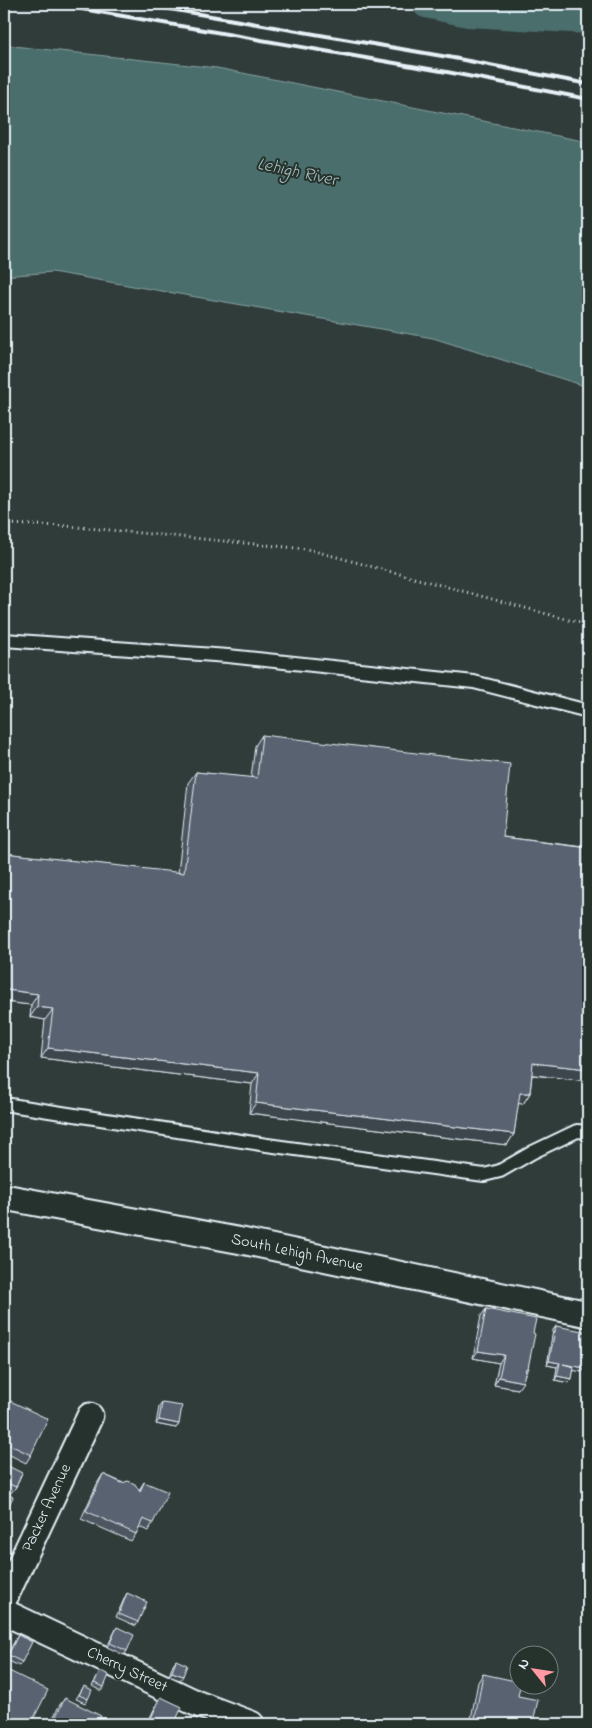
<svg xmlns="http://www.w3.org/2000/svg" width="592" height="1728" font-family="'Indie Flower',sans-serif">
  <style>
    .water { fill: #496e6c; stroke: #89a2a4 }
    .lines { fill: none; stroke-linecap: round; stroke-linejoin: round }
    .canal { stroke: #496e6c; stroke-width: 28 }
    .service-casing { stroke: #e8f1f8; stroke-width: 16 }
    .minor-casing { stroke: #e8f1f8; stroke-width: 29 }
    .path { stroke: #e8f1f8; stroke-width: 3; stroke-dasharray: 1 4; stroke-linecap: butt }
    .service { stroke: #26332d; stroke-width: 12 }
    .minor { stroke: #26332d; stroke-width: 25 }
    .rail { stroke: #e8f1f8; stroke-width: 4 }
    .wall { fill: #4d5460; stroke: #e8f1f8 }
    .shaded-wall { fill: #3e454e; stroke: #e8f1f8 }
    .building { fill: #596270; stroke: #e8f1f8 }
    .labels { text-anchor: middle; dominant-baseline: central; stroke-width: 4; stroke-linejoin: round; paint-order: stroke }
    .street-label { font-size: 16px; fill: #e8f1f8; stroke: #26332d }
    .water-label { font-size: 18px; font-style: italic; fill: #a8bdc0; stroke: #26332d }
  </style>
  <rect width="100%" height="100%" fill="#303c3a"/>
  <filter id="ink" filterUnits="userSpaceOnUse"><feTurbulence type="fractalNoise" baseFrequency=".02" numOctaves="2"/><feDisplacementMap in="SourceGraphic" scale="10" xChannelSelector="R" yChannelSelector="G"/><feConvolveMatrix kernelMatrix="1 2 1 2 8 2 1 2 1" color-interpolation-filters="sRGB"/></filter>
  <g filter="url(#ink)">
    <path class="water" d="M4,45L217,68L588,142V387L433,338L52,272L4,276Z"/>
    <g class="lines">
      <path class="canal" d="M426,4L468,13L588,20"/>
      <defs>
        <path id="service" d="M4,640L228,656L474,682L588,711
          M4,1104L267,1145L484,1175L500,1171L533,1152L577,1131L588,1132"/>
        <path id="minor" d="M4,1197L242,1241L588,1314
          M4,1599L90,1416
          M4,1612L198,1704L251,1724"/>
      </defs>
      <use href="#service" class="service-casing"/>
      <use href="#minor" class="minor-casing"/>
      <path class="path" d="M4,524L67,526L307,549L588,625"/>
      <use href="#service" class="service"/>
      <use href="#minor" class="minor"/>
      <path class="rail" d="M53,4L447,72L588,99
        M141,4L448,57L588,84"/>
    </g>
    <path class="wall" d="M262,735L503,837L585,847L588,816V1081L532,1075L530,1093L523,1104L518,1103L514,1134L507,1145L249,1113L252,1084L41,1058L45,1020L30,1017L31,1005L5,1002L4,853L178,873L188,783L196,772L251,778L255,746Z
      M486,1309L533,1333L528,1368L526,1372L518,1389L494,1385L499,1363L473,1358L481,1316Z
      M556,1326L588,1359L587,1358L585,1368L582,1372L574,1370L569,1383L555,1380L557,1367L547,1365L553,1330Z
      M4,1398L31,1455L26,1463L4,1452Z
      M162,1403L179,1424L176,1428L156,1424L159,1407Z
      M4,1464L16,1487L10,1494L6,1492L5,1493L7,1509L4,1513Z
      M103,1474L139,1490L144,1482L153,1523L148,1531L139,1527L136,1534L131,1541L81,1519L98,1482Z
      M127,1593L138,1622L136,1626L116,1617L125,1597Z
      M117,1627L127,1651L124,1655L107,1647Z
      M18,1635L22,1662L19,1666L5,1659Z
      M176,1660L180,1680L169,1676L173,1664Z
      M101,1671L104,1687L101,1691L92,1686Z
      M483,1674L518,1696L532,1724H470L478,1682Z
      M84,1686L88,1699L85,1703L76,1699Z
      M161,1697L174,1724H147L158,1701Z
      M65,1698L97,1724H50L59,1706Z"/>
    <path class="shaded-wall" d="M7,990L38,994L31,1005L4,1002Z
      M37,1007L53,1009L45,1020L30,1017Z
      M48,1048L259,1073L252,1084L41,1058Z
      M533,1063L588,1069V1081L526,1074Z
      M520,1093H530L523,1104L512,1103Z
      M256,1103L514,1134L507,1145L249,1113Z
      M478,1351L504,1355L499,1363L473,1358Z
      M549,1361L560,1363L557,1367L547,1365Z
      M563,1364L585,1368L582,1372L561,1368Z
      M557,1376L572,1379L569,1383L555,1380Z
      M499,1377L523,1382L518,1389L494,1385Z
      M159,1420L179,1424L176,1428L156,1424Z
      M172,1672L183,1676L180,1680L169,1676Z
      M519,1720L533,1722L532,1724H516Z"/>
    <path class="building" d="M262,735L510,764L503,837L588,848V1069L533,1063L530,1093H520L514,1134L256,1103L259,1073L48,1048L53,1009L37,1007L38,994L7,990L5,1003L4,1002V853L184,873L196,772L257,778Z
      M486,1309L536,1319L533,1333L535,1334L528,1368H526L523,1382L499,1377L504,1355L478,1351Z
      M556,1326L588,1332V1354H587L585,1368L563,1364L574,1367L572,1379L557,1376L560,1363L549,1361Z
      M4,1398L48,1419L31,1455L4,1442Z
      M162,1403L182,1406L179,1424L159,1420Z
      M4,1464L22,1473L16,1487L9,1484L5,1493L13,1497L7,1509L4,1508Z
      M103,1474L122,1483L128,1481L135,1484L140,1492L144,1482L168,1492L153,1523L143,1519L136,1534L86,1511Z
      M127,1593L147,1602L138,1622L119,1614Z
      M117,1627L134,1635L127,1651L110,1643Z
      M18,1635L32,1642L22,1662L8,1655Z
      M176,1660L187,1665L183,1676L172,1672Z
      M9,1671L48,1690L31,1724H4V1682Z
      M101,1671L109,1675L104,1687L94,1683Z
      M483,1674L520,1682V1686L518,1696L538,1700L533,1722L519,1720L518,1724H474Z
      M84,1686L92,1690L88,1699L79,1695Z
      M161,1697L182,1707L174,1724H153L149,1722Z
      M65,1698L101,1716L97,1724H52Z"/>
  </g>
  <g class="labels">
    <g class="street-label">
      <text transform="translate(297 1253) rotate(12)">South Lehigh Avenue</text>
      <text transform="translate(47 1508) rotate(-65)">Packer Avenue</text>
      <text transform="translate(127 1670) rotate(25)">Cherry Street</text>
    </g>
    <g class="water-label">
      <text transform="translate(297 173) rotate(12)">Lehigh River</text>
    </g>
  </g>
  <rect width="592" height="1728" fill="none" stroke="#26332d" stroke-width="20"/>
  <rect x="10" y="10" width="572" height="1708" fill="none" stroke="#e8f1f8" stroke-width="2" filter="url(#ink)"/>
  <g transform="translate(534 1670) rotate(300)"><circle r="24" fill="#26332d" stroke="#747f7e"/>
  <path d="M0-4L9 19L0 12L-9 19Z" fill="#ff9aa2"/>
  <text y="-8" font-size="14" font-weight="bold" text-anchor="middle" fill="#e8f1f8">N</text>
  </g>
</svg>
